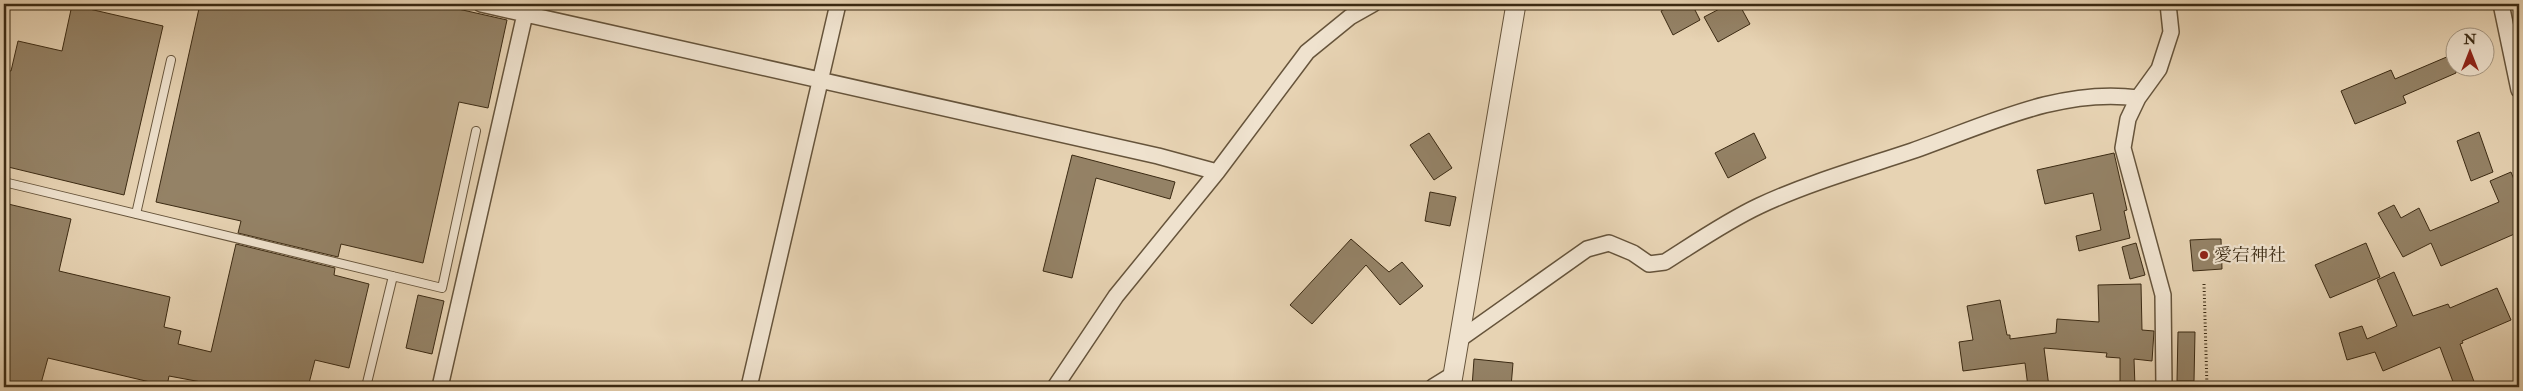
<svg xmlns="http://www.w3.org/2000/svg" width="2523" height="391" font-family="'IM FELL Double Pica','Noto Serif JP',serif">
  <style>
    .building { fill: #948266; stroke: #3b2a13 }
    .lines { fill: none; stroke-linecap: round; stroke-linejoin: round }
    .service-casing { stroke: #66543b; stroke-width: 10 }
    .minor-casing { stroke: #66543b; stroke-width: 18 }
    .tertiary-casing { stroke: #66543b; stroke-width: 21 }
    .path { stroke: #3b2a13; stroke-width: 3; stroke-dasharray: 1 2.5; stroke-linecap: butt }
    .service { stroke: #efe2ce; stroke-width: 8 }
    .minor { stroke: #efe2ce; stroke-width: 15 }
    .tertiary { stroke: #efe2ce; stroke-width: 19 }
    .poi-dot { fill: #8f2418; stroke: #efe2ce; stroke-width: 2 }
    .labels { text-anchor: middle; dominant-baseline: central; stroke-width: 4.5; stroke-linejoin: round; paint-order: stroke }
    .poi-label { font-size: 18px; fill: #3b2a13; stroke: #efe2ce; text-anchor: start }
  </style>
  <rect width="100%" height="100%" fill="#e7d3b3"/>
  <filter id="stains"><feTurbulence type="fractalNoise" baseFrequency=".004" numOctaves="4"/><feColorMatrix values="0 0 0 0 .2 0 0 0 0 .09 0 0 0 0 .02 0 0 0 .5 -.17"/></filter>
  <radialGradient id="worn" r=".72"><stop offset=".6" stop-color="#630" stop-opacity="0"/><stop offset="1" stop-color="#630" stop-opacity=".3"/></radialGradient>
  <path class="building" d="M200,4H436L507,20L488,108L459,102L423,263L341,244L338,257L238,233L241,221L156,202Z
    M1674,4H1692L1700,20L1673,35L1661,11Z
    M1729,4H1739L1750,24L1718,42L1704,17Z
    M72,5L163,26L124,195L4,166V70L11,71L18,41L62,51Z
    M2456,53V73L2403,96L2406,103L2355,124L2341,91L2391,70L2395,79Z
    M2479,132L2493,172L2471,181L2457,141Z
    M1429,133L1452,168L1434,180L1410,145Z
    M1754,133L1766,158L1728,178L1715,153Z
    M2114,153L2127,210L2124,211L2130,238L2079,251L2076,236L2101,230L2093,193L2045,204L2037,170Z
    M1072,155L1175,182L1170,199L1096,178L1072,278L1043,271Z
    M2511,172L2519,192V232L2441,266L2431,243L2403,257L2378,213L2394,205L2401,218L2419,208L2430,231L2499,202L2490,181Z
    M1430,192L1456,197L1450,226L1425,221Z
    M4,203L71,219L59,271L170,297L164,327L181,331L178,344L211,352L236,244L335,268L334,275L369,284L349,368L315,360L308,387H228L169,376L167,386L48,358L40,387L4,385Z
    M1351,239L1389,272L1402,262L1423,286L1400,305L1366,265L1312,324L1290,305Z
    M2212,239H2221L2222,269L2193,271L2190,240Z
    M2136,243L2145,275L2130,279L2122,247Z
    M2366,243L2380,277L2330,298L2315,265Z
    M2394,272L2413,316L2448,304L2450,308L2497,288L2511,320L2462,341L2463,343L2460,344L2476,387H2455L2440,347L2383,371L2375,352L2347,360L2339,333L2362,326L2367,339L2397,326L2377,280Z
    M2141,284L2142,330L2154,331L2152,361L2134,359L2135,387H2120V358L2106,357L2107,353L2044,348L2049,387H2028L2025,363L1963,371L1959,342L1973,340L1967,306L2000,300L2007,335H2010V339L2056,333L2057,319L2099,322L2098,285Z
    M418,295L444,301L432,354L406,348Z
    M2178,332H2195L2194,381H2177Z
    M1474,359L1513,363L1511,387H1472Z"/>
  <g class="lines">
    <defs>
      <path id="service" d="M4,182L442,288L476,131
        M136,214L171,60
        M366,387L393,276"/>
      <path id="minor" d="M481,4L1158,156L1217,172
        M2501,4L2519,90
        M1460,339L1587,249L1609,243L1633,253L1649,264L1665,262C1695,243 1727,221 1759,206C1808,183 1861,168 1912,151C1984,126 2060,87 2138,98
        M440,387L525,14
        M749,387L838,4
        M1055,387L1116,296L1217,172L1307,52L1350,17L1373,4
        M1433,387L1454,374
        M2164,387L2163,295L2123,148L2128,119L2138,98L2159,69L2171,32L2168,4"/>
      <path id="tertiary" d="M1451,387L1516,4"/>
    </defs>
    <use href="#service" class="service-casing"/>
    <use href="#minor" class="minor-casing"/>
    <use href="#tertiary" class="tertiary-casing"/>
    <path class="path" d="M2204,284L2207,387"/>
    <use href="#service" class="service"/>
    <use href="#minor" class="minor"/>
    <use href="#tertiary" class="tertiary"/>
  </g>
  <circle class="poi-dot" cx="2204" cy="255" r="5"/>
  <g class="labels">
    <g class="poi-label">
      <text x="2214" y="255">愛宕神社</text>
    </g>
  </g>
  <rect width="2523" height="391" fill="none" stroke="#e7d3b3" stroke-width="20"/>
  <rect x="5" y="5" width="2513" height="381" fill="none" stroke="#3b2a13" stroke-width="2.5"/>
  <rect x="10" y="10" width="2503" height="371" fill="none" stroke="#3b2a13"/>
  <g transform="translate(2470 52)"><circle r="24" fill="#efe2ce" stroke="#a79883"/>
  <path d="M0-4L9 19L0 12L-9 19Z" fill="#8f2418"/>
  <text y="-8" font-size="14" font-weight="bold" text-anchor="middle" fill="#3b2a13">N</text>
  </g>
  <rect width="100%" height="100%" filter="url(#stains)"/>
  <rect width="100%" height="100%" fill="url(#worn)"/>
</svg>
